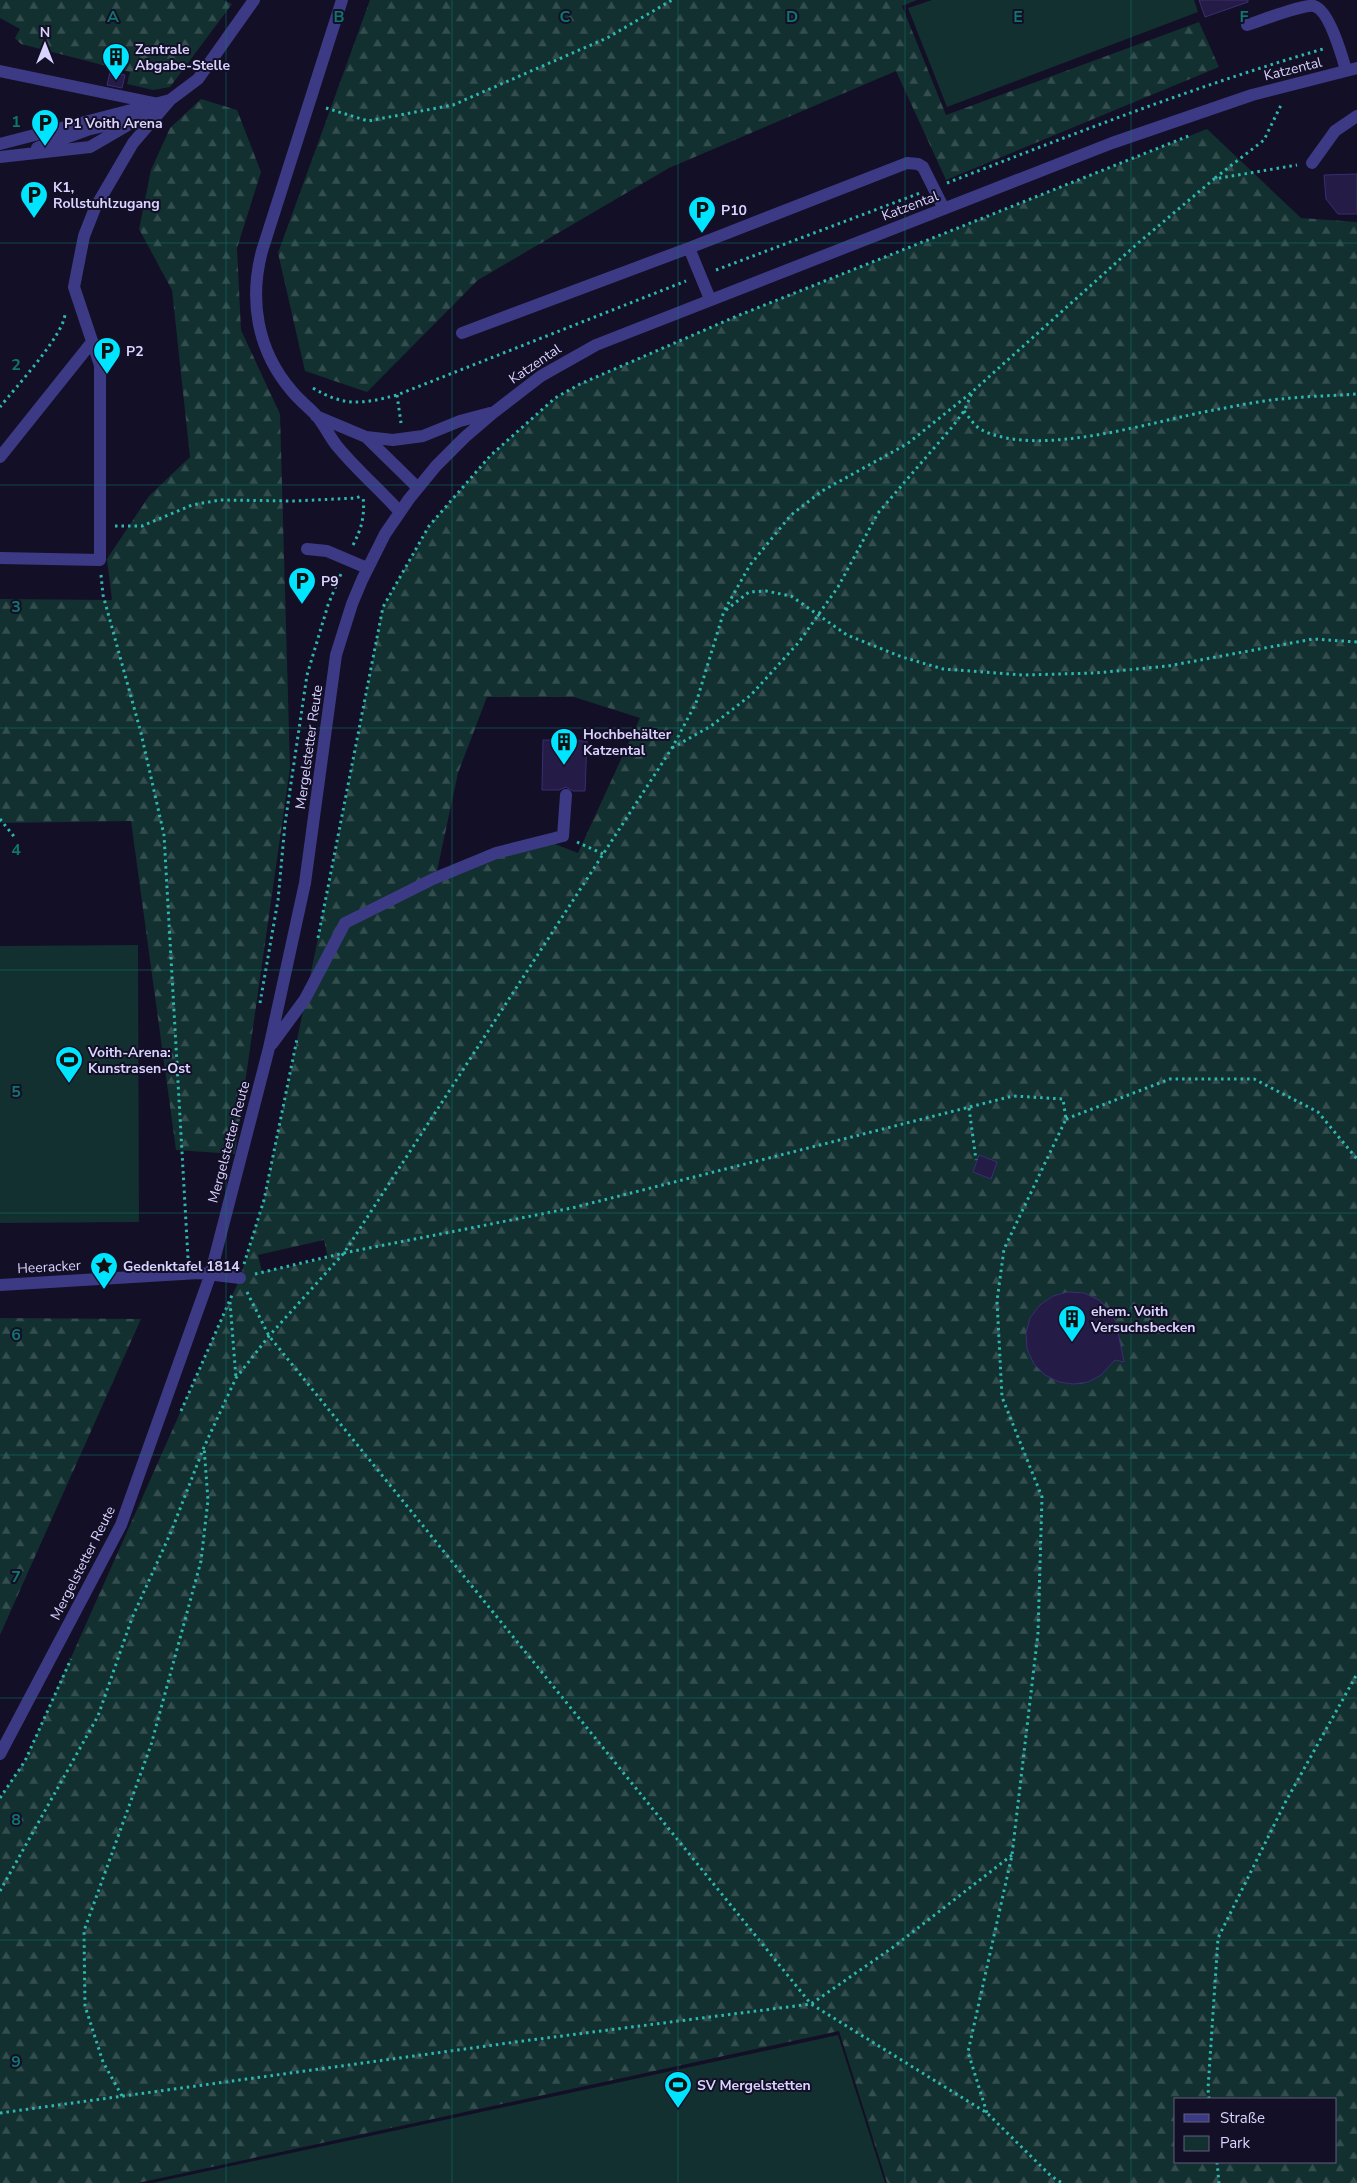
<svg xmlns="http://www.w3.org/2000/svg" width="1357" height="2183" font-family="'Nunito Sans',sans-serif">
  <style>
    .green { fill: #12302f }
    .forest { fill: url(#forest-firs); fill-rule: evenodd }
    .building { fill: #241b47; stroke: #3b2d73 }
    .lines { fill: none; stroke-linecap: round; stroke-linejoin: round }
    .path { stroke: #2fb8b0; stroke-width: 3; stroke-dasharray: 2.5 4; stroke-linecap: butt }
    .minor { stroke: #3d3a85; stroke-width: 12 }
    .grid { fill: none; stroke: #0f766e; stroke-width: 1; stroke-opacity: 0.55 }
    .labels { text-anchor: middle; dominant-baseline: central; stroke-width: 4; stroke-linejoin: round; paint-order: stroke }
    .poi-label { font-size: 14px; font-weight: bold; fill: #d9d4ff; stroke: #130f26; text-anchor: start }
    .street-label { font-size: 14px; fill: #d9d4ff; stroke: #130f26 }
    .grid-label { font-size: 16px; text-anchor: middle; font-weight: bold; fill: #0f766e; stroke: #130f26; stroke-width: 4; stroke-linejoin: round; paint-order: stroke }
  </style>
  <defs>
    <pattern id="forest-firs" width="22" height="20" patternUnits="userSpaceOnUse" patternTransform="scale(1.25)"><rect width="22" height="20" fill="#12302f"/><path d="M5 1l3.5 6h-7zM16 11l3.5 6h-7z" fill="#344d4e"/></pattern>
  </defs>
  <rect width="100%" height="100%" fill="#130f26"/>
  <path class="green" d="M932,0H1194L1198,12L947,107L908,8Z
    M138,945L139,1222L0,1223V946Z
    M838,2035L885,2183H152Z"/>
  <path class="forest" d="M0,0H223L232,4L170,87L153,90L127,84L130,72L21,44L15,38L20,29L0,18Z
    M370,0H917L902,6L946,115L1199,22L1219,67L946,180L896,71L669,168L478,280L367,392L305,371L278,253Z
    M201,99L237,110L261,172L237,248L241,330L280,414L290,768L235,1154L176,1150L131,821L0,823V599L112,600L107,559L149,496L190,457L172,290L139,229L151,170L170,128Z
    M1207,129L1301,218L1357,222V2183H887L839,2031L138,2183H0V1798L25,1761L240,1278L264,1200L331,875L383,607L429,526L490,456L555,398L580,384L737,316ZM487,697H574L640,718L578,853L542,839L437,871L458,773ZM324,1240L328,1258L262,1272L258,1255ZM1176,2099H1336V2162H1176Z
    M0,1318L141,1319L0,1635Z"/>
  <path class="building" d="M1199,0H1248V2L1205,17Z
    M110,72L125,75L122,88L107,85Z
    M1357,174V214H1338L1326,199L1324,175Z
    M543,740L587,741L585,791H573L566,787L559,790H542Z
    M979,1155L997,1162L991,1179L973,1172Z
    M1068,1292L1084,1293L1099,1300L1109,1310L1116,1322L1124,1362L1115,1360L1101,1375L1088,1382L1073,1384L1059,1382L1045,1375L1034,1364L1027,1349L1026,1333L1030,1318L1040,1305L1053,1296Z"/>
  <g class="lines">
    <path class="path" d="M326,108L368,121L453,105L607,38L672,0
      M1215,178L1264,140L1282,103
      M947,183C1071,135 1195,86 1323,49
      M716,270L920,193
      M313,388C344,407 363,404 397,395L686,281
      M397,395L401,423
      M0,407C15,388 64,335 65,314
      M964,411C969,417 975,427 982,430C1039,459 1153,421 1214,410C1236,406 1259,401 1281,399C1306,396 1332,396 1357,394
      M115,526H142L192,505L220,500L295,501L356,498L361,496
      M353,545C362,528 365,515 363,496
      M101,575L103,595L141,733L164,835L188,1258
      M726,610L749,592L766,591L791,596L847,635L902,657L943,669L1023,675L1095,673L1168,666L1313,639L1357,642
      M672,748L711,726L751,695L799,642L838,587L878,513L953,426L964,411L972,393
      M0,819L16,839
      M577,842L603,854
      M318,938L383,607L429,526L490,456L555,398L580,384L737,316L1191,135
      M260,1003L278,900L285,824L307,675L328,605L341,574
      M969,1108L976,1160
      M1066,1119L1170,1079H1254L1318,1112L1357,1159
      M244,1264L264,1200L297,1039
      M255,1274L344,1253L572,1208L1013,1096L1063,1099L1066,1119L1004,1249L997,1301L1002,1397L1042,1497L1038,1633L1012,1855L968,2052L987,2113
      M247,1292L269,1336L811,2004L987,2113L1051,2176L1062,2183
      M230,1302L236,1378
      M181,1411L233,1293
      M0,1798L25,1761L71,1659
      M0,1891L98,1716L132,1618L171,1532L204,1447L236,1378L269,1336L344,1253L672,748L696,703L724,611L750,565L791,515L822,491L907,444L972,392L1137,244L1214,179L1297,165
      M122,2096L103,2062L85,2006L84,1931L151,1745L201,1561L208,1500L204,1447
      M1209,2099L1208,2089L1218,1938L1286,1801L1357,1674
      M0,2113L523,2041L811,2004L892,1948L1012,1855
      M1217,2162L1219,2183"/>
    <path class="minor" d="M342,0L262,251C249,300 257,350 291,390C298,399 307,406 315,414C324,424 329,436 337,446C356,469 379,489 400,512
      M1247,25C1260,21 1303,4 1314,6C1329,10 1342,56 1346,70
      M0,71L154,103
      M0,144L170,100L198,79L254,0
      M37,148L87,130L128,120
      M0,157L90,147L157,108
      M1312,163L1335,131L1357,116
      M689,248L710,299
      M462,333L689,248L907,163L918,164L923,167L944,209
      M316,416L366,437L393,440L423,436L460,421L490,413
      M366,437L418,488
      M0,457L92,342
      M307,549L327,551L367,568
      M0,558L100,560V365L74,287L84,236L95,208L133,143L170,100
      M272,1044L305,999L345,923L433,879L496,853L563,836L566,795
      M0,1285L199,1273L240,1278
      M0,1754L121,1525L210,1276L269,1048L305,883L336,655L352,604L362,580L385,534L409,499L436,466L465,437L493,413L541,376L596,345L1112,143L1252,95L1357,68"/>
  </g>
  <path class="grid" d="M226,0V2183M452,0V2183M678,0V2183M905,0V2183M1131,0V2183M0,243H1357M0,485H1357M0,728H1357M0,970H1357M0,1213H1357M0,1455H1357M0,1698H1357M0,1940H1357"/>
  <defs>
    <symbol id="building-pin" viewBox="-11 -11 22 30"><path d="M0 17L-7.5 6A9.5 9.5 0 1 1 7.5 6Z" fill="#00e5ff" stroke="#130f26"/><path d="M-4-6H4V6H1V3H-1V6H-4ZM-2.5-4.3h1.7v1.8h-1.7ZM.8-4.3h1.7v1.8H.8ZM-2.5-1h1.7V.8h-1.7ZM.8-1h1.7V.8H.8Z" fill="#111"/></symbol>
    <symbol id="parking-pin" viewBox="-11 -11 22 30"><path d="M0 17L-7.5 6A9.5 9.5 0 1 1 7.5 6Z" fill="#00e5ff" stroke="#130f26"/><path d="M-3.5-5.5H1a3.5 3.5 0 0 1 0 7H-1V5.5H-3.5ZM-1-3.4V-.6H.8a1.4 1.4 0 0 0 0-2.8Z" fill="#111"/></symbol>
    <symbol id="stadium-pin" viewBox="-11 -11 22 30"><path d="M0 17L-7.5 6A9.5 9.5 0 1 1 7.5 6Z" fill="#00e5ff" stroke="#130f26"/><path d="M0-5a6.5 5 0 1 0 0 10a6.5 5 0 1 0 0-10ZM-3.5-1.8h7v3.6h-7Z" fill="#111"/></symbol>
    <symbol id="sight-pin" viewBox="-11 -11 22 30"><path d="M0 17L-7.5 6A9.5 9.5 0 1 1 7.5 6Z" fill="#00e5ff" stroke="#130f26"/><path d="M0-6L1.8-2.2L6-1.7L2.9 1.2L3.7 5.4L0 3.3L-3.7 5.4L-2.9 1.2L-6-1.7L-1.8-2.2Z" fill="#111"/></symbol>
  </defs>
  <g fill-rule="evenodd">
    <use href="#building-pin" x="100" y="41" width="32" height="43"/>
    <use href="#parking-pin" x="29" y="107" width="32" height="43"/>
    <use href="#parking-pin" x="18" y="179" width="32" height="43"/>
    <use href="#parking-pin" x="686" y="194" width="32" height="43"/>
    <use href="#parking-pin" x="91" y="335" width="32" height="43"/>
    <use href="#parking-pin" x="286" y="565" width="32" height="43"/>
    <use href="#building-pin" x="548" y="726" width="32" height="43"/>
    <use href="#stadium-pin" x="53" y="1044" width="32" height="43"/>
    <use href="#sight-pin" x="88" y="1250" width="32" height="43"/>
    <use href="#building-pin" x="1056" y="1303" width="32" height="43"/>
    <use href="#stadium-pin" x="662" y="2069" width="32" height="43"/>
  </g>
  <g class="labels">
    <g class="poi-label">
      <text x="135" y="49">Zentrale<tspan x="135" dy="16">Abgabe-Stelle</tspan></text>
      <text x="64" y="123">P1 Voith Arena</text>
      <text x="53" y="187">K1,<tspan x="53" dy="16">Rollstuhlzugang</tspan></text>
      <text x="721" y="210">P10</text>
      <text x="126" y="351">P2</text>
      <text x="321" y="581">P9</text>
      <text x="583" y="734">Hochbehälter<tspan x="583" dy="16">Katzental</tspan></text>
      <text x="88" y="1052">Voith-Arena:<tspan x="88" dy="16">Kunstrasen-Ost</tspan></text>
      <text x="123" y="1266">Gedenktafel 1814</text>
      <text x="1091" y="1311">ehem. Voith<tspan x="1091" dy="16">Versuchsbecken</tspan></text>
      <text x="697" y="2085">SV Mergelstetten</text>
    </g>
    <g class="street-label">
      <text transform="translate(1293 69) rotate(-14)">Katzental</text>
      <text transform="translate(910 206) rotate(-21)">Katzental</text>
      <text transform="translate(535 364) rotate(-34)">Katzental</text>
      <text transform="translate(309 747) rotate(-82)">Mergelstetter Reute</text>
      <text transform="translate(229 1142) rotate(-75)">Mergelstetter Reute</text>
      <text transform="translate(49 1267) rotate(-3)">Heeracker</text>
      <text transform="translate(83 1563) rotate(-63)">Mergelstetter Reute</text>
    </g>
  </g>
  <g class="grid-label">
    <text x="113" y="22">A</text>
    <text x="339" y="22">B</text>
    <text x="565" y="22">C</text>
    <text x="792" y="22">D</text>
    <text x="1018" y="22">E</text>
    <text x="1244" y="22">F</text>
    <text x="16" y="127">1</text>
    <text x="16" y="370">2</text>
    <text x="16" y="612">3</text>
    <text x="16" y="855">4</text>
    <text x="16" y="1097">5</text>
    <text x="16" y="1340">6</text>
    <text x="16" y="1582">7</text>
    <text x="16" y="1825">8</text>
    <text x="16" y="2067">9</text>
  </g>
  <rect x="1174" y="2098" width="162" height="65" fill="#130f26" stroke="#625e7d"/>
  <rect x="1184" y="2114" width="25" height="8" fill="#3d3a85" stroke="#625e7d"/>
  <text x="1220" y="2123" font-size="15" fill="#d9d4ff">Straße</text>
  <rect x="1184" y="2136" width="25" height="15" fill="#12302f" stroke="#625e7d"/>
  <text x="1220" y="2148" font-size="15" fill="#d9d4ff">Park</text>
  <g transform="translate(45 45)" stroke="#130f26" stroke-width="4" paint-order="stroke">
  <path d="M0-4L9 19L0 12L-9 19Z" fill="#d9d4ff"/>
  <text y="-8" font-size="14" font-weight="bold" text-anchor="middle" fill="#d9d4ff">N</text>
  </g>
</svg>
